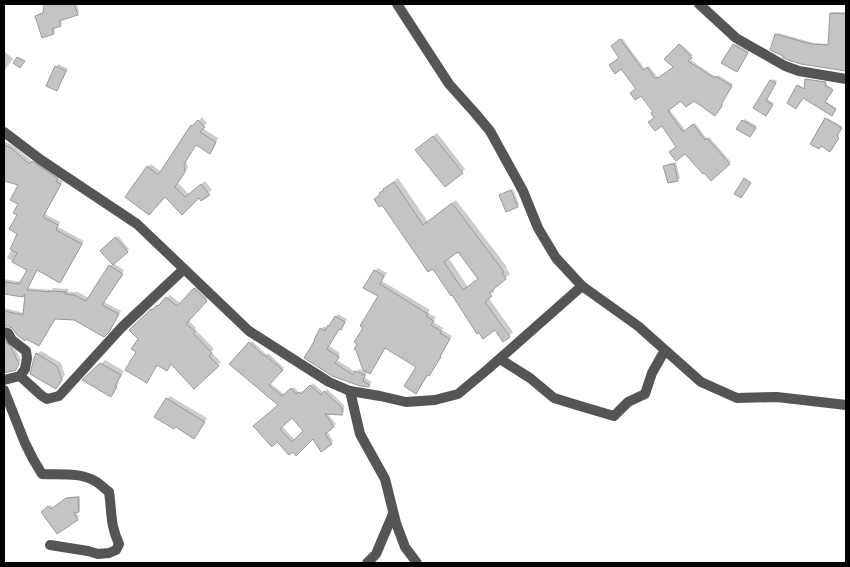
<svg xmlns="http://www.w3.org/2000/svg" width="850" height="567" font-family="Lato,sans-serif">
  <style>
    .shadow { fill: #0003; fill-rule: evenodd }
    .building { fill: #c4c4c4; stroke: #999; fill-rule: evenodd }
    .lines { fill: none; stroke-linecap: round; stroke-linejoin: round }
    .minor { stroke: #555; stroke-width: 10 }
    .tertiary { stroke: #555; stroke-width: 10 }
  </style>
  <rect width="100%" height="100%" fill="#fff"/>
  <path class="shadow" d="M59,4H77L79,12L77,14L61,19L62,23L60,25L54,27L55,31L53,33L36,16L38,14L59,6Z
    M833,12H846V70H839L776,35L778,33L814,43L829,44L831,14Z
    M622,38L645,69L649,66L658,78L659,76L660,78L674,67L666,59L681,44L693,55L689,59L716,77L718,75L733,84L721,103L723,104L717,113L694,100H681L669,109L686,131L695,123L707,139L709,137L731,162L711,179L678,147L656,118L654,112L637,89L614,44Z
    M736,44L749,51L739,69L734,45Z
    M4,51L13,59L4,71Z
    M58,64L68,69L59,87L57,89L56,67Z
    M773,79L777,81L767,99L774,103L768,112L755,107Z
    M807,79L826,82V84L833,89L825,101L836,108L832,114L803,97L788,103L799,85L805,89Z
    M202,117L207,123L202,128L218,138L213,150L210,153L197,144L186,160L188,168L178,183L189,194L205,181L212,190L201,199L199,197L182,213L148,167L151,164L161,172L196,124Z
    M827,118L842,126L837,134L839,136L831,149L826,119Z
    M745,119L757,126L750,136L743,121Z
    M437,133L465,169L462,172L420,146Z
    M4,141L14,146L33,162L35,160L60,176L58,179L63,181L45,214L60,222L58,227L84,241L63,279L60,282L38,269L28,288L52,290L53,288L68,289V292H78L89,298L113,263L102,251L118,236L129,249L113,263L124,270L104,302L121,311L111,327L74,319L56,318L41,342L13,326L4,324V313L5,311H4V308L24,313L26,292L23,295L4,293V279L22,282L29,270L7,258L19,233L18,214L20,184L4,179Z
    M676,162L680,178L677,180L665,167L667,164Z
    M398,178L428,222L456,200L507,267L506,268L510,274L493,288L495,291L488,297L513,332L509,336L495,328L470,320L433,268L382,203L375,199L389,185ZM458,250L479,278L468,287L448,257Z
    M513,189L519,204L517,206L501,195L503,193Z
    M378,268L387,273L382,281L430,310L428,313L436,317L433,322L443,328L442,330L452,336L442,353H443L419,389L418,367L386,347L367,371L365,378L372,382L369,386L333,375L321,329L324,326L327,328L338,314L347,319L343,326L337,331L329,346L340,353L337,360L356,372L359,369L365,371L357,349L364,328L379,296L375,271Z
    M197,286L209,297L188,320L196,328L195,329L214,349L211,352L221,362L195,387L172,363L167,370L138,352L139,339L131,330L155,307L156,308L160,303L161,304L170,295L181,304Z
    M4,335L13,345L21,360L15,369L4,372Z
    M252,341L267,355L268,353L284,368L270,383L285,395L294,387L299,393L302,391L304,393L313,383L324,393L327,389L344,405V412L342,414L327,413L336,424L327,431L333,441L331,443L313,437L296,454L277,441L279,405L231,364ZM292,417L304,431L295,440L282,426Z
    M41,351L61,363L65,375L59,384L37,354Z
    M105,360L124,371L118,382L119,383L111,395L84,380Z
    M170,396L207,418L196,434L176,426L167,399Z
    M80,496V509L79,511H76L79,517L77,519L45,510L51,505L53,508L69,497Z"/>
  <path class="building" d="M44,4H74L78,15L59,21L61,26L52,29L54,34L42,38L35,16L43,13Z
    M830,13L846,14V71L801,64L788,60L782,57L783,56L770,50L775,34L811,44L828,45Z
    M620,39L643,70L647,67L655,79L657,77L658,78L673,67L664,59L679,44L692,58L688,61L714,78L715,76L732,86L721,105L722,106L715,116L694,101L686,107L681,101L668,111L683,132L693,124L705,140L707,138L730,164L711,181L704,173L703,174L685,154L676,161L669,152L676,147L662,126L655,131L648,122L654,118L651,113L653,112L641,96L635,100L630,93L636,89L621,69L615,74L609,65L619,58L611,46Z
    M733,44L748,53L737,72L721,63Z
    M17,57L25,61L20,68L13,63Z
    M55,66L66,71L57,91L46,86Z
    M805,79L826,82L825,85L833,90L825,102L836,109L832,116L803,98L796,109L787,103L797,85L804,89Z
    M770,80L776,83L766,101L773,105L766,116L753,108Z
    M825,118L842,128L837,136L839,138L830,152L821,146L819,149L810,144Z
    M198,120L205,127L200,132L216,142L210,154L196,145L184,164L185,172L175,187L185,197L201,184L210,195L201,201L199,198L182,215L165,197L149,215L125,197L147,166L158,175L191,125L192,126Z
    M742,120L756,128L750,137L736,129Z
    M433,136L463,173L445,187L415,150Z
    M4,145L11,148L29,164L32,161L58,179L56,182L61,184L43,217L58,225L56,230L82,244L60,283L37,270L27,290L49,292V291L66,292L65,294L74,295L86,301L109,265L123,274L102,305L119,314L109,332L104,337L74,320L55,319L39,346L26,339L25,341L17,335L12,328L4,325V311L23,315L25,294L23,297L4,294L5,282L19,284L27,270L12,262L17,253L10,249L17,234L9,229L17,215L13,213L18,204L10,200L18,185L4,181Z
    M674,164L678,181L668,183L663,166Z
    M744,178L751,183L741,198L734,194Z
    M394,182L423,225L452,203L504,272L502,273L506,279L489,293L492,296L485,302L510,337L503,342L495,330L483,339L478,332L477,334L452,295L451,296L433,269L428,272L382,205L379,207L374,199L380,195L379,193L384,190L383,189ZM458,252L478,279L463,290L444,262Z
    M511,190L518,207L506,212L499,195Z
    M115,237L128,252L113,265L100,251Z
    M374,270L384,276L380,284L428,314L426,316L434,321L431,325L441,331L440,333L450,339L440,356L441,357L429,376L427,375L416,394L404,386L416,367L385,348L370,374L363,370L356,350L354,349L357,344L354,342L363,328L360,326L378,296L363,288Z
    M194,288L207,301L186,324L195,331L193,333L212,353L209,356L219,366L194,389L171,364L167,371L157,365L147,383L125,370L136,352L131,349L138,339L129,330L151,309L152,310L157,305L158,306L166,297L177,306Z
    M335,316L345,322L341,330L339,329L335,336L327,349L339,357L335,363L353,375L355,371L365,375L363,381L370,385L369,387L360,386L332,376L304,358L315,340H314L320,328L325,331L328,325L329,326Z
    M4,339L11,348L19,364L16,370L4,373Z
    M249,342L264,356L265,355L283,370L269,385L282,396L291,388L296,394L299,392L301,394L310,385L321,395L324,391L342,408V415L325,414L334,427L325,434L332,444L321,452L313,439L296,456L293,452L289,455L277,442L272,447L253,426L278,405L229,364ZM292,418L303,431L292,442L280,429Z
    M36,353L57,366L62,380L56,389L30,374L34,358Z
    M100,363L121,375L115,386L117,387L111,397L82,380Z
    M166,398L205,422L194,439L176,427L174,429L154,417Z
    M78,497L79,512L74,513L78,520L57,534L41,512L48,506L51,509L66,498Z"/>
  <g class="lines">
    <path class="minor" d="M397,4L449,84L475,113L490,131L523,191L538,228L556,258L582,286L638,326L701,382L737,398L777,397L846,405
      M699,4L736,38L785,66L799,71L846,79
      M4,332L8,333L12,340L26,351L27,358L25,369L20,376
      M500,359L530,378L554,398L580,406L614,416L628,402L645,394L652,373L665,350
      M4,380L20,376L42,396L47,399L59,396L122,327L184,269
      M4,390L25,443L33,459L42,474C59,475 80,472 95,481C100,484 104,488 109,492C112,512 110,525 119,544L116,550L109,553L98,554L88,551L50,545
      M350,391L360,434L385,479L396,523L405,547L417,563
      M367,563L376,554L393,514"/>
    <path class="tertiary" d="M4,132L41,160L137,224L249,331L329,382L350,391L380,396L406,402L435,400L458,394L488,369L582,286"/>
  </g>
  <rect width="850" height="567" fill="none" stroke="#000000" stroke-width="10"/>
</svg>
